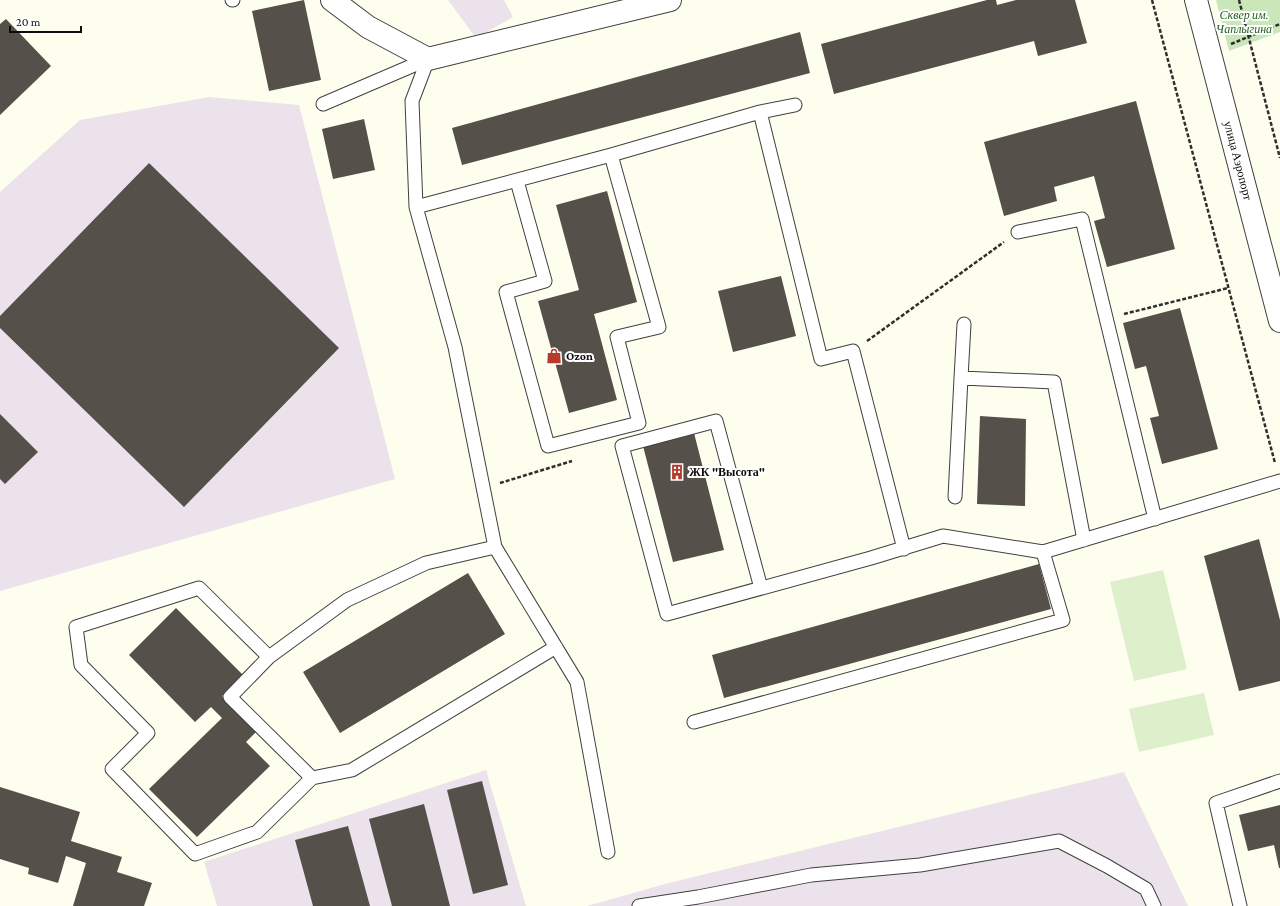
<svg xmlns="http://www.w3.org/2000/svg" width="1280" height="906" font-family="'Crimson Pro',serif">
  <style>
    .industrial { fill: #ece2eb }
    .green { fill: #cae7b9 }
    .pitch { fill: #ddefcb }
    .building { fill: #55504a }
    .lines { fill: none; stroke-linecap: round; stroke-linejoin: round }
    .service-casing { stroke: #404040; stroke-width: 15 }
    .minor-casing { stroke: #404040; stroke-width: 24 }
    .path { stroke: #2f2f2f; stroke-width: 2.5; stroke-dasharray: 4 2; stroke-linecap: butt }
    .service { stroke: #fff; stroke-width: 13 }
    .minor { stroke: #fff; stroke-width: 22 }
    .labels { text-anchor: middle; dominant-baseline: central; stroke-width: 4; stroke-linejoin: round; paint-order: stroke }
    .park-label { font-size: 12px; font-style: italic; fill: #246220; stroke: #fff }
    .street-label { font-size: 12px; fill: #0d0d0d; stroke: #fff }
    .poi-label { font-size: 12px; font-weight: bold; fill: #0d0d0d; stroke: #fff; text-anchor: start }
  </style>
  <rect width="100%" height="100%" fill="#fefeee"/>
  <path class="industrial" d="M448,0H504L513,17L476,38Z
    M209,97L299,105L395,479L0,591V192L80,120Z
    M486,770L526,906H217L204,862Z
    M1124,772L1188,906H587L665,884Z"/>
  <path class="green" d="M1216,0H1280V32L1229,51Z"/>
  <path class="pitch" d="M1163,570L1187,669L1134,681L1110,582Z
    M1204,693L1214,735L1139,752L1129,709Z"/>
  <path class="building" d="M304,0L321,80L269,91L252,11Z
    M987,0H996L997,5L1016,0H1075L1087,43L1038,56L1034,41L834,94L821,44Z
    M6,19L51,66L0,115V24Z
    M800,32L810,73L462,165L452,128Z
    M1136,101L1175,249L1107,267L1094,221L1105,218L1094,176L1054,187L1057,201L1004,216L984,142Z
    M364,119L375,170L333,179L322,129Z
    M149,163L339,348L184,507L0,328V316Z
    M607,191L637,302L594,314L617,400L569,413L538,301L579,290L556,205Z
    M781,276L796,336L733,352L718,291Z
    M1180,308L1218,449L1162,464L1150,418L1159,416L1146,366L1135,369L1123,323Z
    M0,414L38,452L5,484L0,479Z
    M980,416L1026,419L1025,506L977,504Z
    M694,433L724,550L673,562L643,446Z
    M1259,539L1280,620V681L1239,691L1204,556Z
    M1039,564L1051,609L724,698L712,655Z
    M468,573L505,634L340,733L303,672Z
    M176,608L243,675L222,696L257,731L246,742L270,766L197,837L149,789L222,718L211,707L195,722L129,655Z
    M482,781L508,885L473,894L447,790Z
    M0,787L80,812L71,841L122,857L117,872L152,883L144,906H73L86,863L66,856L58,883L28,874L29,868L0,859Z
    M424,804L450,906H392L369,819Z
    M1280,805V868H1279L1274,845L1248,851L1239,815Z
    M348,826L370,906H313L295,840Z"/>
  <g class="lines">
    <defs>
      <path id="service" d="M232,0H233
        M428,59L412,101L416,207L611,155L760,112L795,105
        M323,104L428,59
        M760,112L821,359L853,351L904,549
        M517,181L545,281L506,292L548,446L639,423L617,337L659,327L611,155
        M1018,232L1082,219L1155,519
        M961,378L964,324
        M955,497L961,378L1054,382L1084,540
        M495,547L577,682L608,852
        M761,588L716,421L622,446L667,614L871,558L943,536L1043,552
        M269,657L199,588L76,627L81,665L148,733L112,769L195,854L257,832L312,778L230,697L269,657L347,600L426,563L495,547L455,347L416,207
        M694,722L1063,620L1043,552L1280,481
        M312,778L352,770L556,647
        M639,906L698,897L811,875L920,865L1059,841L1107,866L1146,889L1154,906
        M1240,906L1216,803L1280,781"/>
      <g id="minor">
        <path d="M332,0L368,27L428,59L670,0"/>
        <path id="s1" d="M1196,0L1280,321"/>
      </g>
    </defs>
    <use href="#service" class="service-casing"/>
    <use href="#minor" class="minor-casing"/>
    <path class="path" d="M1152,0L1275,463
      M1239,0L1280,158
      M1231,44L1280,24
      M1124,314L1228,288
      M867,341L1004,242
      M500,483L572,461"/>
    <use href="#service" class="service"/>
    <use href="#minor" class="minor"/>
  </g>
  <defs>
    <symbol id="shop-bare" viewBox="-9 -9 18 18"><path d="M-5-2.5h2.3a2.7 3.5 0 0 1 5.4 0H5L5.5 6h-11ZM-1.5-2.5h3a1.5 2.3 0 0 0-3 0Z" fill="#b73a2b" stroke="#fff" stroke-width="2.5" paint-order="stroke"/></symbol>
    <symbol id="building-bare" viewBox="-9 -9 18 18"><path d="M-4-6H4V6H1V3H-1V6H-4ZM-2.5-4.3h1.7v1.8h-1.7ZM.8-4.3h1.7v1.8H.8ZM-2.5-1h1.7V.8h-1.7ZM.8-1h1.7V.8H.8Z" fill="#b73a2b" stroke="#fff" stroke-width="2.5" paint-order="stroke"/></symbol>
  </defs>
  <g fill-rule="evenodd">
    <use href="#shop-bare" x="543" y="345" width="22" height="22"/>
    <use href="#building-bare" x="666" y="461" width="22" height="22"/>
  </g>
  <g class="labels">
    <g class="park-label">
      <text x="1244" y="15">Сквер им.<tspan x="1244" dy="14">Чаплыгина</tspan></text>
    </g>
    <g class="street-label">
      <text stroke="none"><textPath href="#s1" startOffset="166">улица Аэропорт</textPath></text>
    </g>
    <g class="poi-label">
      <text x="566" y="356">Ozon</text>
      <text x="689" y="472">ЖК "Высота"</text>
    </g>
  </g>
  <path d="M10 26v6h71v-6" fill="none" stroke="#0d0d0d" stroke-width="2"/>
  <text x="16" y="26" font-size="12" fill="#0d0d0d" stroke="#ffffff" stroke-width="3" paint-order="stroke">20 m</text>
</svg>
